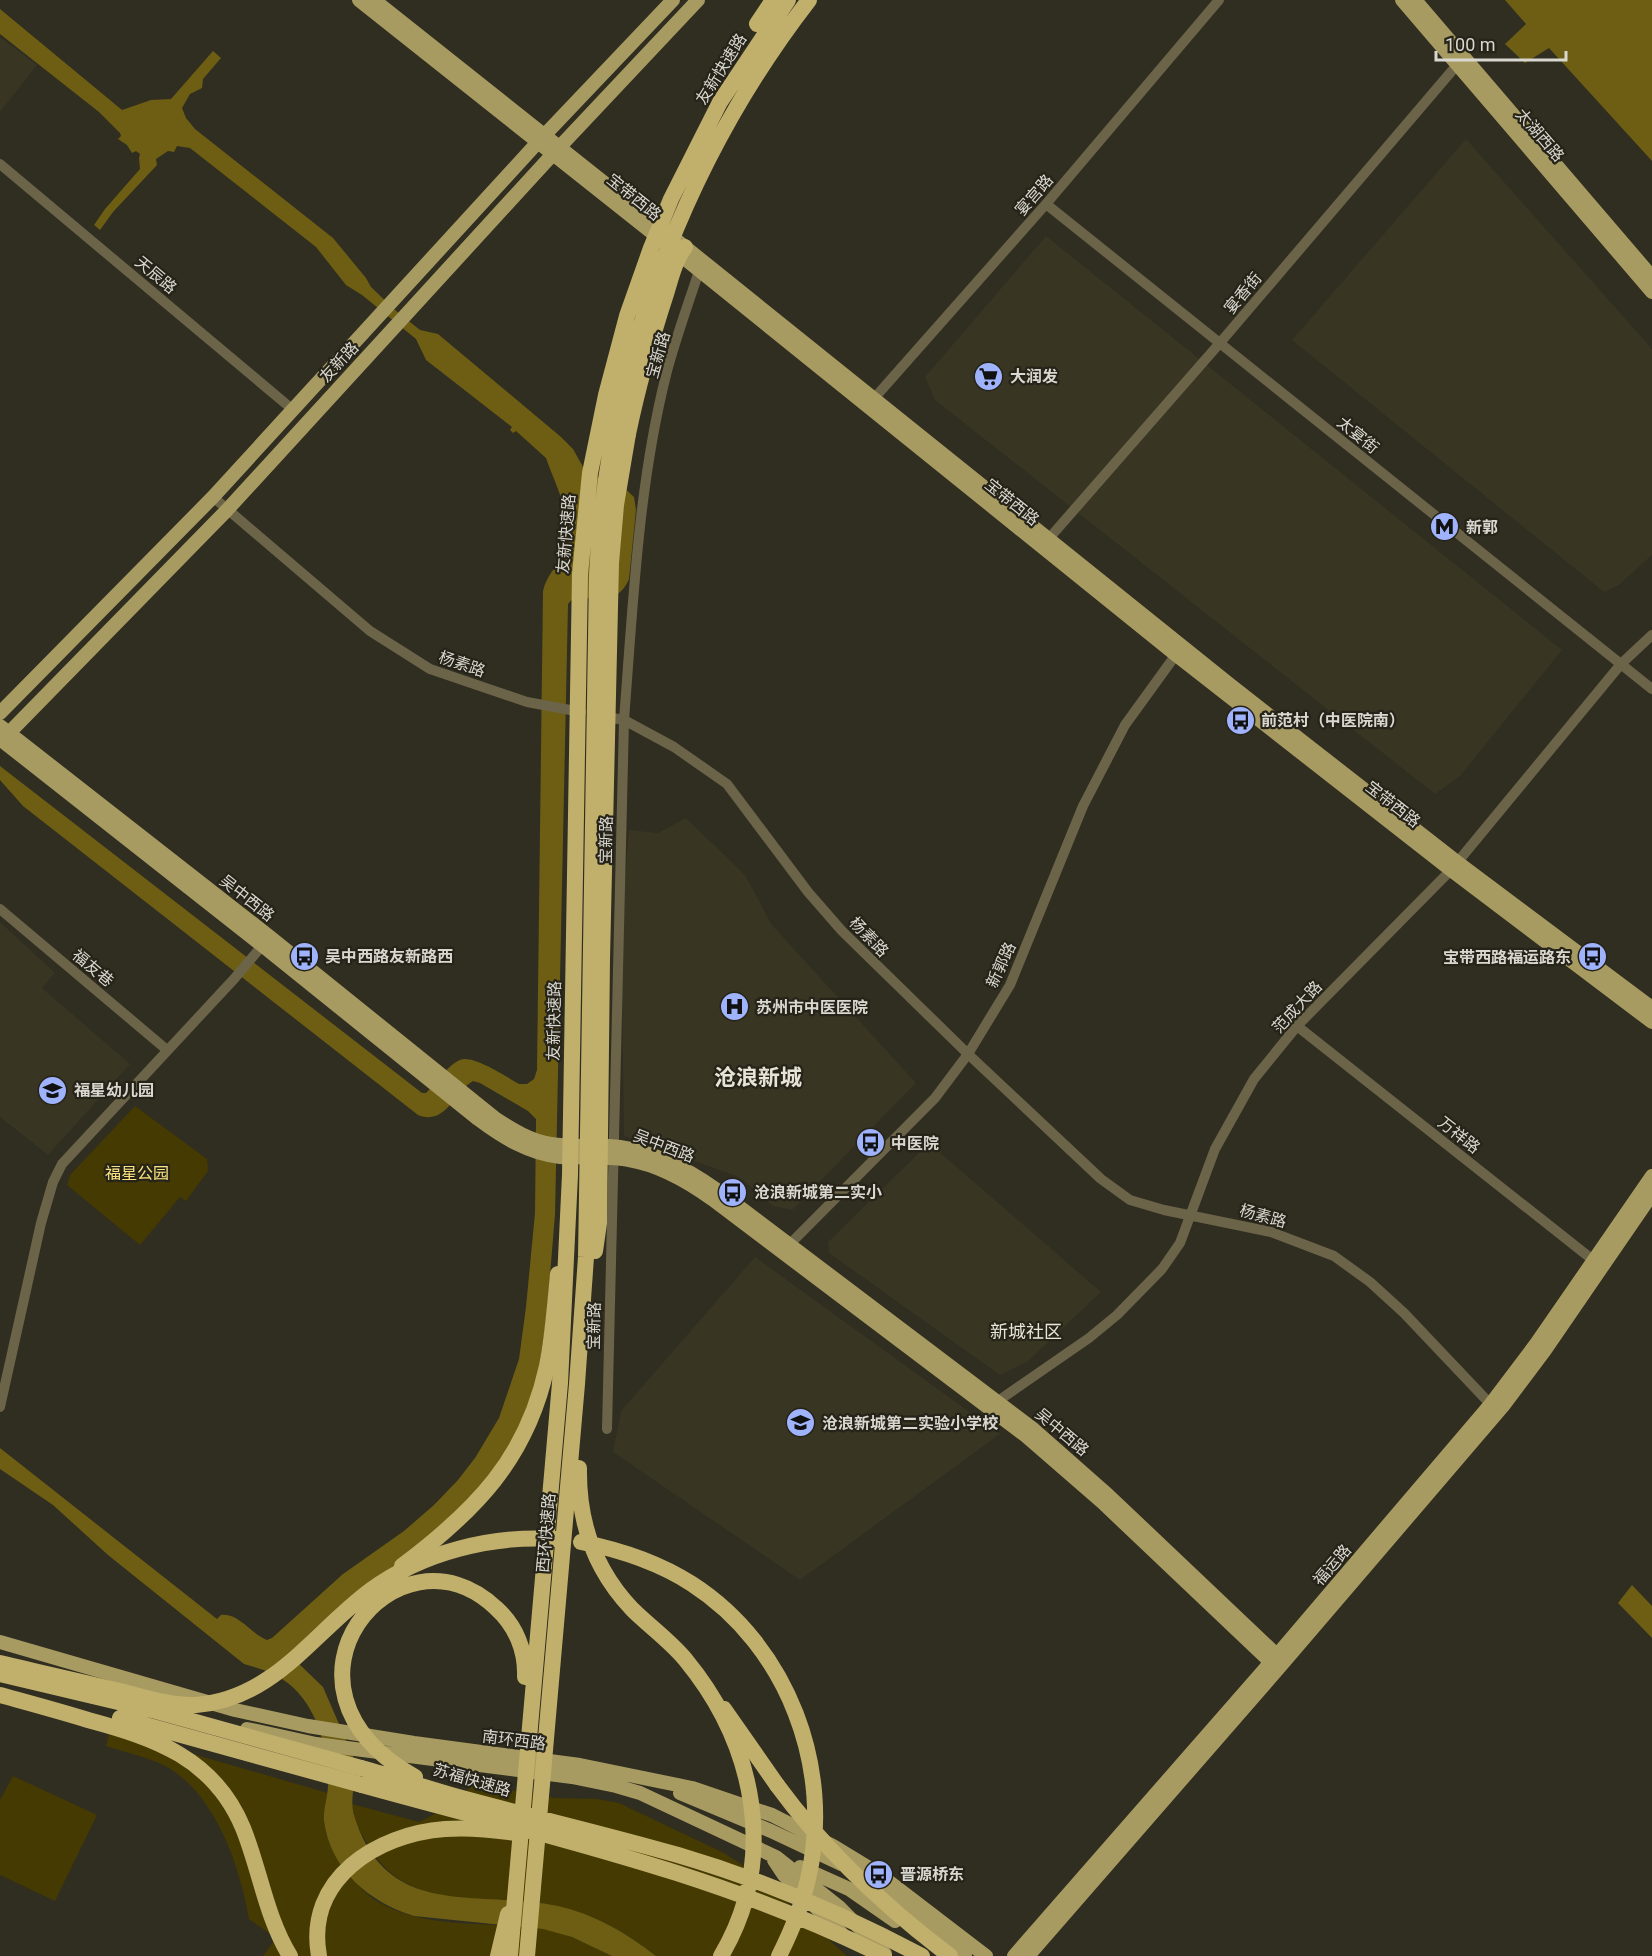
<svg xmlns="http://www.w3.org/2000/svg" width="1652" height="1956" font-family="Roboto,'Noto Sans SC',sans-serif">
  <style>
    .built { fill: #393523 }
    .green { fill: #453a01 }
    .water { fill: #6d5e13 }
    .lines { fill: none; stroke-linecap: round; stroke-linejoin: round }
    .minor { stroke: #6b6449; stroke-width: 10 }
    .major { stroke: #a89b62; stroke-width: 14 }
    .highway { stroke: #c1b06b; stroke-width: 16 }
    .highway-bridge { stroke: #c1b06b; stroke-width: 16 }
    .labels { text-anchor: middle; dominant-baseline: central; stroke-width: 4.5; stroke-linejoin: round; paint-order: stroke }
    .street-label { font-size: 16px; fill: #d9d8d0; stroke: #262318 }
    .poi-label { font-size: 16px; font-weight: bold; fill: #d9d8d0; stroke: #262318; text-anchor: start }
    .park-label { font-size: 16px; fill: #fbe381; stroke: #262318 }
    .neighbourhood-label { font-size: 18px; fill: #e7e4d5; stroke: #262318 }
    .district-label { font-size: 22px; font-weight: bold; fill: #e7e4d5; stroke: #262318 }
  </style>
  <rect width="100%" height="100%" fill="#302d21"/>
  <path class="built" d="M0,37L37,65L0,112Z
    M1466,139L1652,349V555L1619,585L1604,592L1292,340Z
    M1046,236L1562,650L1460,776L1435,794L935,400L925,377Z
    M686,818L745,875L772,925L916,1083L792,1210L773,1206L739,1177L624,1136L621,932L629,830L658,833Z
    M0,922L55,973L42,988L130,1064L48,1155L0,1117Z
    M929,1143L1101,1292L1027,1362L1000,1375L829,1253L828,1242Z
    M755,1257L1000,1434L800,1580L613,1452L621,1411Z"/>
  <path class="green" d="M135,1106L207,1159L208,1171L186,1201L180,1197L140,1245L67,1185L70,1175Z
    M110,1730L328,1793C327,1802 324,1812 324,1820C325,1840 338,1859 349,1873C355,1880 360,1888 367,1894C414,1932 488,1920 544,1929C569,1934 590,1945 612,1956H263L276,1938L249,1919C240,1867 216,1795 167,1767C149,1757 126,1753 106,1746Z
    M13,1776L97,1815L55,1901L0,1875V1800Z
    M475,1784L555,1798L597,1799L619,1803L724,1853L741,1864L766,1883L847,1956H656C628,1934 594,1914 559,1907C493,1892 408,1916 369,1846C361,1834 353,1819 352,1804L419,1822L435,1814Z"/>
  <path class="water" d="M1505,0H1652V161L1549,48L1525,63L1505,44L1526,24Z
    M0,9L122,110L151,100L171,99L213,51L221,58L203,79L202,88L190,94L182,108L186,118L195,129L333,238L366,278L371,287L395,310L420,330L438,334L561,437L573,449L587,474L621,485L634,497L636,510L629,579C618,605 598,598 574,597L568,604L555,1214L547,1313L540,1363L534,1389L518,1430L486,1484L295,1660L323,1687L355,1761C357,1779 349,1798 354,1815C386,1921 476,1889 558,1906C594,1914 628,1934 656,1956H612L572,1937L543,1929L414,1916C370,1903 330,1869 324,1821C323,1809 328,1797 328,1784C329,1748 315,1699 282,1679C270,1671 257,1668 244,1664L108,1555L53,1505L0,1469V1448L217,1619L221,1615C239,1613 251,1634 267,1640L272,1638L343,1574L404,1531L434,1505L458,1480L475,1458L499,1418L519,1359L526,1307L535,1213L536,1119L528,1111L480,1083L473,1081C454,1092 446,1126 418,1115L23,806L0,780V766L422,1093H426C435,1084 449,1064 460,1060C472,1054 507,1077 519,1084H527L534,1079L537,1070L543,591C547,573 561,563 568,546C576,525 553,479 546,458L516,431L513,433L510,430L512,427L426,360L416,339L362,295L346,285L316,247L190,148L177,146L174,152L168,151L156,159L157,165L113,212L100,230L94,225L105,209L140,169L139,158L140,154L136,151L132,153L127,145L118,139L121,136L120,133L99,112L0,34Z
    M1632,1585L1652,1606V1638L1618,1603Z"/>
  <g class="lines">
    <path class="minor" d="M0,164L292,409
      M1046,204L1652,689
      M870,403L1046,204L1219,0
      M213,497L370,631L430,669L527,702L581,712
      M1045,543L1219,344L1462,59
      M602,716L624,720L674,747L727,784L808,892L842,931L968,1054L1101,1179L1130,1200L1164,1210L1271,1232L1334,1256L1370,1282L1404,1313L1495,1409
      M0,909L167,1050
      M1297,1026L1598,1264
      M784,1250L935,1098L968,1054L1010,985L1083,806L1125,725L1180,649
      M0,1407L41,1223L53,1182L62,1164L234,979L267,940
      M993,1408L998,1401L1089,1338L1117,1315L1162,1269L1180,1243L1215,1149L1254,1079L1297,1026L1451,870L1621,664L1652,635
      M607,1429L624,720C633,605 638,487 666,375C675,340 688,305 699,271L704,266"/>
    <path class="major" d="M359,0L679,254L1175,654L1451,870L1652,1022
      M374,0L685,247L1229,684L1457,862L1652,1008
      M1402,0L1652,292
      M1415,0L1652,277
      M0,713L213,497L538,142L673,0
      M0,726L270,937L496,1119C513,1130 531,1141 551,1144C574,1148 597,1144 620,1147C656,1152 689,1170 717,1190L1032,1428L1108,1495L1284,1662
      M4,738L227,510L553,154L698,0
      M0,739L263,946L478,1119C502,1137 529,1154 560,1157C583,1158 606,1156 629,1160C659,1165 687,1181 712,1199L1026,1436L1102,1502L1278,1669
      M0,1642L235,1710L308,1726L414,1743L580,1765L692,1788L772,1815L833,1846L879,1874L986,1956
      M247,1729L316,1744L572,1777L616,1786L640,1793L776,1857L839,1907L885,1954
      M680,1793L771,1831L841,1864
      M774,1860L784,1875L842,1934
      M800,1867L849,1889L895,1921
      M868,1879L888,1893L965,1956
      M1014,1956L1277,1655L1490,1405L1536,1344L1652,1176
      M1028,1956L1284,1662L1503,1406L1545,1350L1652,1194"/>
    <path class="highway" d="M628,434C638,386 651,340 666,294C671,278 675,260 685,247
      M402,1566C475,1511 527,1459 547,1366C553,1336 555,1305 558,1274
      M0,1674L156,1711L361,1768
      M0,1695C29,1703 59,1711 88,1720C155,1738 214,1758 243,1828C260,1870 266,1917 290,1956
      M724,1709L777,1785
      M120,1718L362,1785
      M319,1956C305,1879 377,1834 445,1829C471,1827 497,1830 522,1834
      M498,1956L508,1914"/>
    <path class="highway-bridge" d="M757,24L773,0
      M595,1251L599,1223L602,959L611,563L616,505L628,434
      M579,1468C578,1522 594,1569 632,1609C649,1626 669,1640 685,1659C755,1744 779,1858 721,1956
      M581,1542C621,1550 658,1562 692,1584C788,1646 834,1769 808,1879C802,1906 791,1932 779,1956
      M0,1663C41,1673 83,1682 124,1692C147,1698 172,1706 196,1705C274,1699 313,1633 371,1590C423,1552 492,1535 556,1539
      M361,1768C394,1777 426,1788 458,1797C531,1817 605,1834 678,1855C763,1880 845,1915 922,1956
      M415,1777C253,1686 398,1515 496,1608C516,1626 526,1651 525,1677
      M362,1785C538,1834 719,1873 884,1956
      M777,1785C826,1852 884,1906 950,1956
      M510,1956L560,1383L570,1175L580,574L590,473L606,395L627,316L651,248L671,199L720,102L788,0
      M527,1956L577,1384L586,1257L597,576C606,370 683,163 809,0"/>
  </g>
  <defs>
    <symbol id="supermarket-disc" viewBox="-11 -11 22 22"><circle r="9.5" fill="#9fb3fd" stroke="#262318"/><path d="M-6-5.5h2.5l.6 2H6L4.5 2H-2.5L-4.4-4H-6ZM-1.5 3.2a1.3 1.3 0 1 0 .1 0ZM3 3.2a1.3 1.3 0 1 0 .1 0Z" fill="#111"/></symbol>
    <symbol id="metro-disc" viewBox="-11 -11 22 22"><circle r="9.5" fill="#9fb3fd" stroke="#262318"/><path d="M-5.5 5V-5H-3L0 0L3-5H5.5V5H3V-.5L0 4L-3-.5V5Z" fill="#111"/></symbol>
    <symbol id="bus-disc" viewBox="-11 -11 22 22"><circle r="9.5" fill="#9fb3fd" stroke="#262318"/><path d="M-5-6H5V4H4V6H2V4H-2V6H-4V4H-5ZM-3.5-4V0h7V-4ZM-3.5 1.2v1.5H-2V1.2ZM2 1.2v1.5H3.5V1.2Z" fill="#111"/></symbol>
    <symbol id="hospital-disc" viewBox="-11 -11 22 22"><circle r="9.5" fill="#9fb3fd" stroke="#262318"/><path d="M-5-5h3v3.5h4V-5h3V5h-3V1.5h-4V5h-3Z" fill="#111"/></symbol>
    <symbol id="school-disc" viewBox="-11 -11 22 22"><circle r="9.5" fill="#9fb3fd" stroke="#262318"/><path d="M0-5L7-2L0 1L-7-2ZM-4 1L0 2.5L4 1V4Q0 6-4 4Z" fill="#111"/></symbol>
  </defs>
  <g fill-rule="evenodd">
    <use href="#supermarket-disc" x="972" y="360" width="33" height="33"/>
    <use href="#metro-disc" x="1428" y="510" width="33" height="33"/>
    <use href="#bus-disc" x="1224" y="704" width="33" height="33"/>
    <use href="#bus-disc" x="288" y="940" width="33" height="33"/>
    <use href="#bus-disc" x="1576" y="940" width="33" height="33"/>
    <use href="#hospital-disc" x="718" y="990" width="33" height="33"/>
    <use href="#school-disc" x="36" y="1074" width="33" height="33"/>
    <use href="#bus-disc" x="854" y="1126" width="33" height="33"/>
    <use href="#bus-disc" x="716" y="1176" width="33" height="33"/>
    <use href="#school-disc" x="784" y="1406" width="33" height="33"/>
    <use href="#bus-disc" x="862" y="1858" width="33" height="33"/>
  </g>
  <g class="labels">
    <g class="street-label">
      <text transform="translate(721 69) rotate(-58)">友新快速路</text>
      <text transform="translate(1540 135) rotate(49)">太湖西路</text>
      <text transform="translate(1034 195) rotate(-49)">宴宫路</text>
      <text transform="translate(634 197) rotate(39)">宝带西路</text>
      <text transform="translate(156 275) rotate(40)">天辰路</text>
      <text transform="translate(1243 293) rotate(-50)">宴香街</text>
      <text transform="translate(658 355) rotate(-74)">宝新路</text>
      <text transform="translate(339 362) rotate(-47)">友新路</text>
      <text transform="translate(1358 435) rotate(39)">太宴街</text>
      <text transform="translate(1012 502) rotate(39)">宝带西路</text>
      <text transform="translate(566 534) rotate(-85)">友新快速路</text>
      <text transform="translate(462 664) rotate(19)">杨素路</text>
      <text transform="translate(1393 804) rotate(38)">宝带西路</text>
      <text transform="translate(606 840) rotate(-89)">宝新路</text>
      <text transform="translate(247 898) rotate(38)">吴中西路</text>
      <text transform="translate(869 937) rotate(46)">杨素路</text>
      <text transform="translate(1001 965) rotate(-65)">新郭路</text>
      <text transform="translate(93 968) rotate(40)">福友巷</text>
      <text transform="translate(1297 1007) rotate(-47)">范成大路</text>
      <text transform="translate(554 1021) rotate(-89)">友新快速路</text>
      <text transform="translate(1459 1135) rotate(38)">万祥路</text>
      <text transform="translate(664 1146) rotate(21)">吴中西路</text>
      <text transform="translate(1263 1216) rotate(15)">杨素路</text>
      <text transform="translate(594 1326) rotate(-89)">宝新路</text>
      <text transform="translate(1062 1432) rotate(40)">吴中西路</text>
      <text transform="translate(546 1533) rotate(-85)">西环快速路</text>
      <text transform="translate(1332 1565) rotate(-49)">福运路</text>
      <text transform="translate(514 1740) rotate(7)">南环西路</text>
      <text transform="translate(472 1780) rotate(16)">苏福快速路</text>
    </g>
    <g class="poi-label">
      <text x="1010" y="376">大润发</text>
      <text x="1466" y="527">新郭</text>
      <text x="1261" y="720">前范村（中医院南）</text>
      <text x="325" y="956">吴中西路友新路西</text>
      <text x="1571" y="957" text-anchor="end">宝带西路福运路东</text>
      <text x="756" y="1007">苏州市中医医院</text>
      <text x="74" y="1090">福星幼儿园</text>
      <text x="891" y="1143">中医院</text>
      <text x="754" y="1192">沧浪新城第二实小</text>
      <text x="822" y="1423">沧浪新城第二实验小学校</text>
      <text x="900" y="1874">晋源桥东</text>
    </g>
    <g class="park-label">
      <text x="137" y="1173">福星公园</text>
    </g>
    <g class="neighbourhood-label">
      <text x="1026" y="1331">新城社区</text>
    </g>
    <g class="district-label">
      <text x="758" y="1077">沧浪新城</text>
    </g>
  </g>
  <path d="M1436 51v9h130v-9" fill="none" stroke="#d9d8d0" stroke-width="3"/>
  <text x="1445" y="51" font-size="18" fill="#d9d8d0" stroke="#262318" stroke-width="4.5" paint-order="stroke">100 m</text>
</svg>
